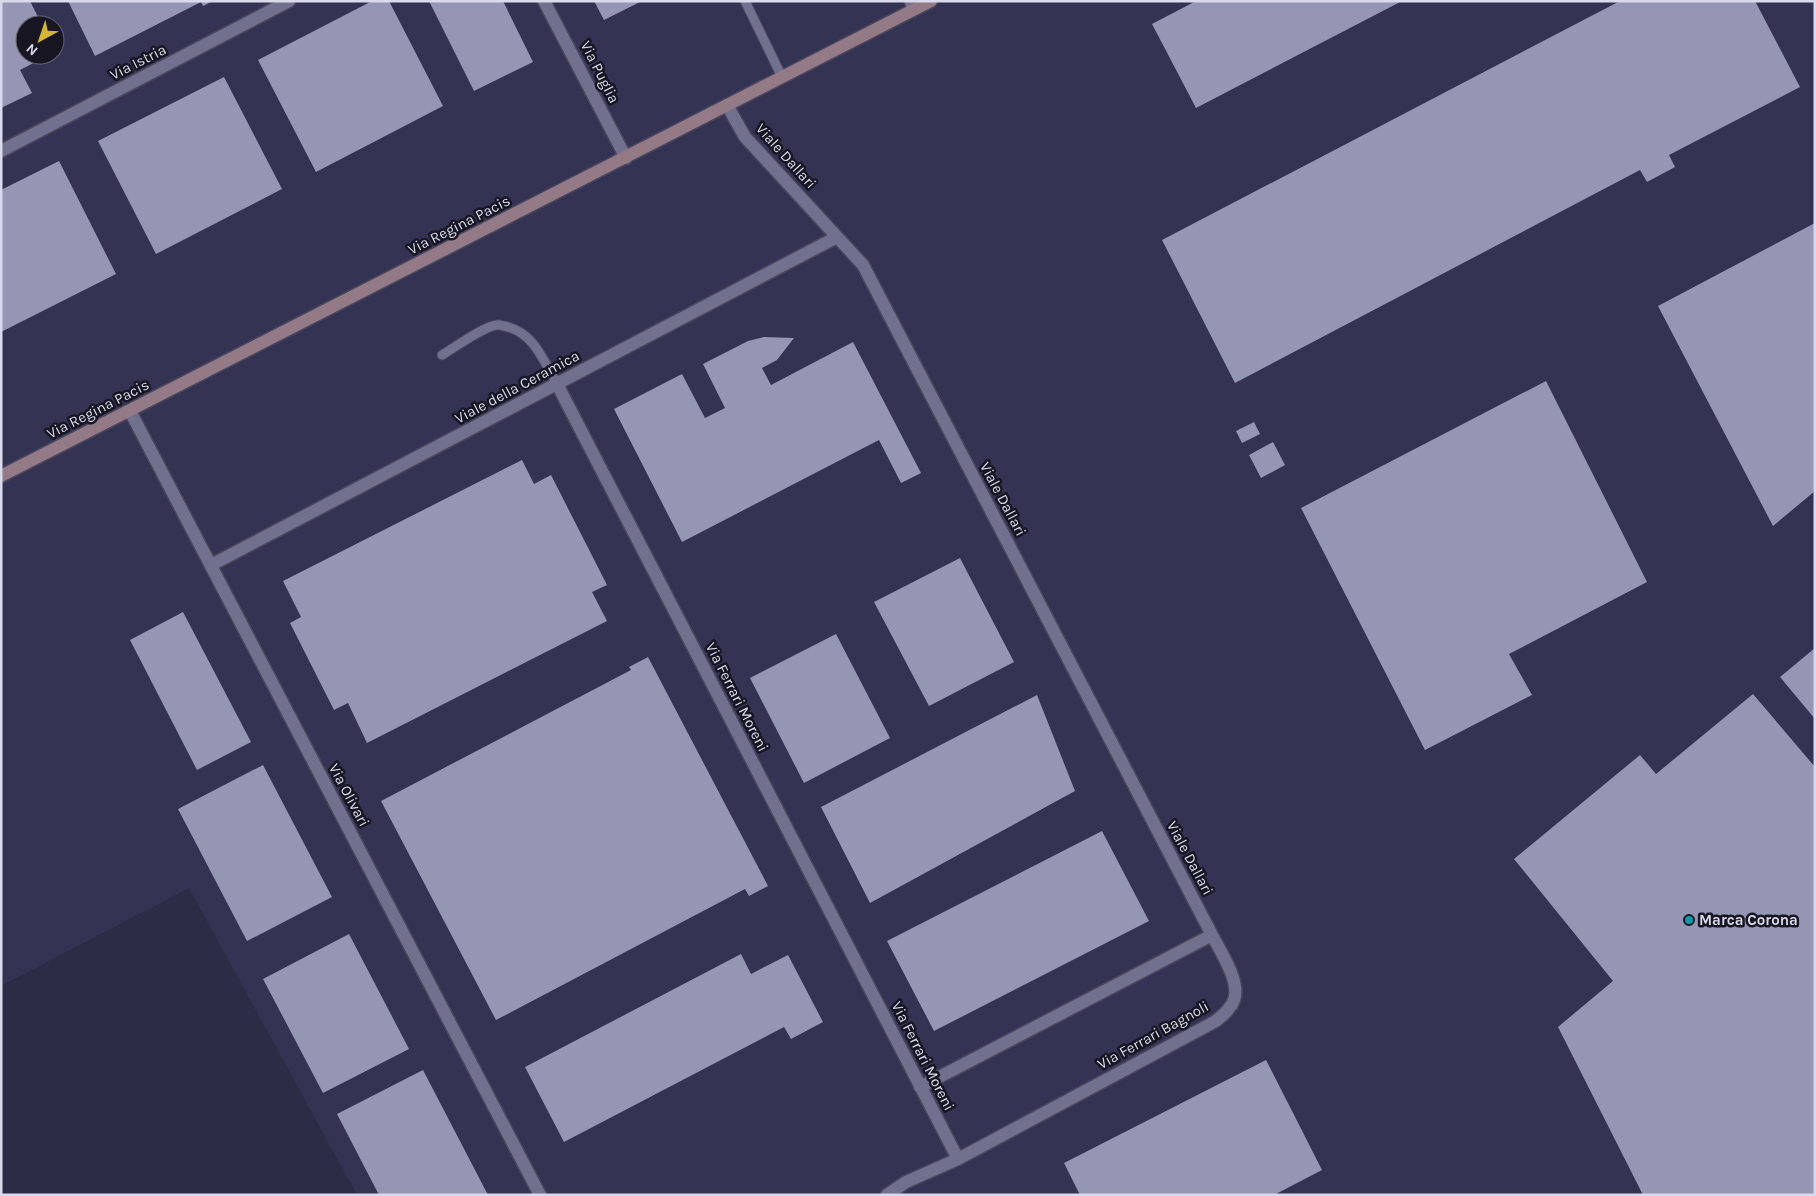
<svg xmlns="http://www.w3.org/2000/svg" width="1816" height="1196" font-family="Karla,sans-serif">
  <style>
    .built { fill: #343353; fill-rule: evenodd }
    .building { fill: #9595b4 }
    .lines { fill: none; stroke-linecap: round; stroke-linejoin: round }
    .lane-casing { stroke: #49475e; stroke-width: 11 }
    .street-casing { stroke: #49475e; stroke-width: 15 }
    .secondary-casing { stroke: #49475e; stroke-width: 15 }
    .lane { stroke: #71708e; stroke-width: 9 }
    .street { stroke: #71708e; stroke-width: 12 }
    .secondary { stroke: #947a87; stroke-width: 12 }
    .culture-dot { fill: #0f9aa8; stroke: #171622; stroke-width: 2 }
    .labels { text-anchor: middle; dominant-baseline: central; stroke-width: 5; stroke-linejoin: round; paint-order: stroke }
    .street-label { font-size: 15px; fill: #d9daeb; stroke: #171622 }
    .poi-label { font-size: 15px; font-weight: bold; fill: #d9daeb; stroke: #171622; text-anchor: start }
  </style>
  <rect width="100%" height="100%" fill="#2d2c46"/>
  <path class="built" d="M1,1H1815V1195H357L189,888L1,986ZM25,25H55V55H25Z"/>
  <path class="building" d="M1,1H30L42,25H25V55H49L20,70L32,93L1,108Z
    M68,1H213L203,6L201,2L95,56Z
    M372,1H389L443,106L316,172L258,60Z
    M429,1H503L533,62L474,91Z
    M594,1H642L604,20Z
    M1196,1H1402L1196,108L1152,24Z
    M1620,1H1755L1800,87L1669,155L1675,167L1647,182L1640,170L1235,383L1162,240Z
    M224,77L282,189L156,254L98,141Z
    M59,161L116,274L1,332V190Z
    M1815,223V491L1773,526L1658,306Z
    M764,337L794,338L777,360L762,368L771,385L853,342L921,473L901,483L879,440L682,542L614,409L682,374L705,418L725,408L703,364L748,341Z
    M1546,381L1647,582L1509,654L1532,695L1425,750L1301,508Z
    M1254,422L1260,434L1242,443L1236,431Z
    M1273,442L1285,465L1261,478L1249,455Z
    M522,460L534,484L551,475L607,585L592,592L607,621L367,743L348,703L334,710L290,623L301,617L283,581Z
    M960,558L1014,662L929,706L874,602Z
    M183,612L251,742L197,770L130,640Z
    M836,634L890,738L804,783L750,678Z
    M1815,648V719L1780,677Z
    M648,657L768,886L749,896L745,889L496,1020L381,801L631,670L629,667Z
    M1753,694L1815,767V1195H1643L1558,1027L1613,981L1514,859L1640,755L1656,774Z
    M1037,695L1075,791L870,903L821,807Z
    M263,765L332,897L247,941L178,809Z
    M1102,831L1149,921L934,1031L887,941Z
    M349,934L409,1049L323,1093L263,979Z
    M741,954L751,974L788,955L823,1022L791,1039L784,1027L564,1142L525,1067Z
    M1266,1060L1322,1170L1274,1195H1080L1064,1163Z
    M423,1070L488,1195H379L337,1114Z"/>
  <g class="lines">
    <defs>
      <path id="lane" d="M745,1L782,77
        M909,1L913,11
        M442,355C454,348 484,326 497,325C499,324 502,326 504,326C534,332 543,360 557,384"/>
      <path id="street" d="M544,1L626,158
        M727,105L745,137L863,265L1212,935C1220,951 1241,982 1234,1000C1231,1009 1223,1015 1216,1021L958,1159L906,1182L887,1195
        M1,151L289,1
        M557,384L958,1159
        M130,411L540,1195
        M211,565L837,237
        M920,1087L1212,935"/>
      <path id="secondary" d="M1,476L931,1"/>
    </defs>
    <use href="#lane" class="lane-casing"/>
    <use href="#street" class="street-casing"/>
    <use href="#secondary" class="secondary-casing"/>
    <use href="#lane" class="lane"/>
    <use href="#street" class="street"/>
    <use href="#secondary" class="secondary"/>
  </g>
  <circle class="culture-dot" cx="1689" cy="920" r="5"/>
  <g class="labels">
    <g class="street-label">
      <text transform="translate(138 62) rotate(-27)">Via Istria</text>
      <text transform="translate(600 72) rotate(63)">Via Puglia</text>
      <text transform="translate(786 156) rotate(48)">Viale Dallari</text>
      <text transform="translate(459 225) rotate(-27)">Via Regina Pacis</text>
      <text transform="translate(517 387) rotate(-28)">Viale della Ceramica</text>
      <text transform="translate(98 409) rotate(-27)">Via Regina Pacis</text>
      <text transform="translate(1003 499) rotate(62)">Viale Dallari</text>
      <text transform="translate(737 697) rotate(63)">Via Ferrari Moreni</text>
      <text transform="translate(349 795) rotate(62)">Via Olivari</text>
      <text transform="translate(1190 858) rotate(62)">Viale Dallari</text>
      <text transform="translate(1153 1035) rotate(-29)">Via Ferrari Bagnoli</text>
      <text transform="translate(923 1056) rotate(63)">Via Ferrari Moreni</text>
    </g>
    <g class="poi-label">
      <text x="1699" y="920">Marca Corona</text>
    </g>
  </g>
  <rect width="1816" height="1196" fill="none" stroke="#d9daeb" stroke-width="5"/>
  <g transform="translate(40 40) rotate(220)"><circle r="24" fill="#171622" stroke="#656472"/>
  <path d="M0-4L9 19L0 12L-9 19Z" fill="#d5b534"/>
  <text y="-8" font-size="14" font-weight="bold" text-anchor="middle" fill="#d9daeb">N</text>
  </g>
</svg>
